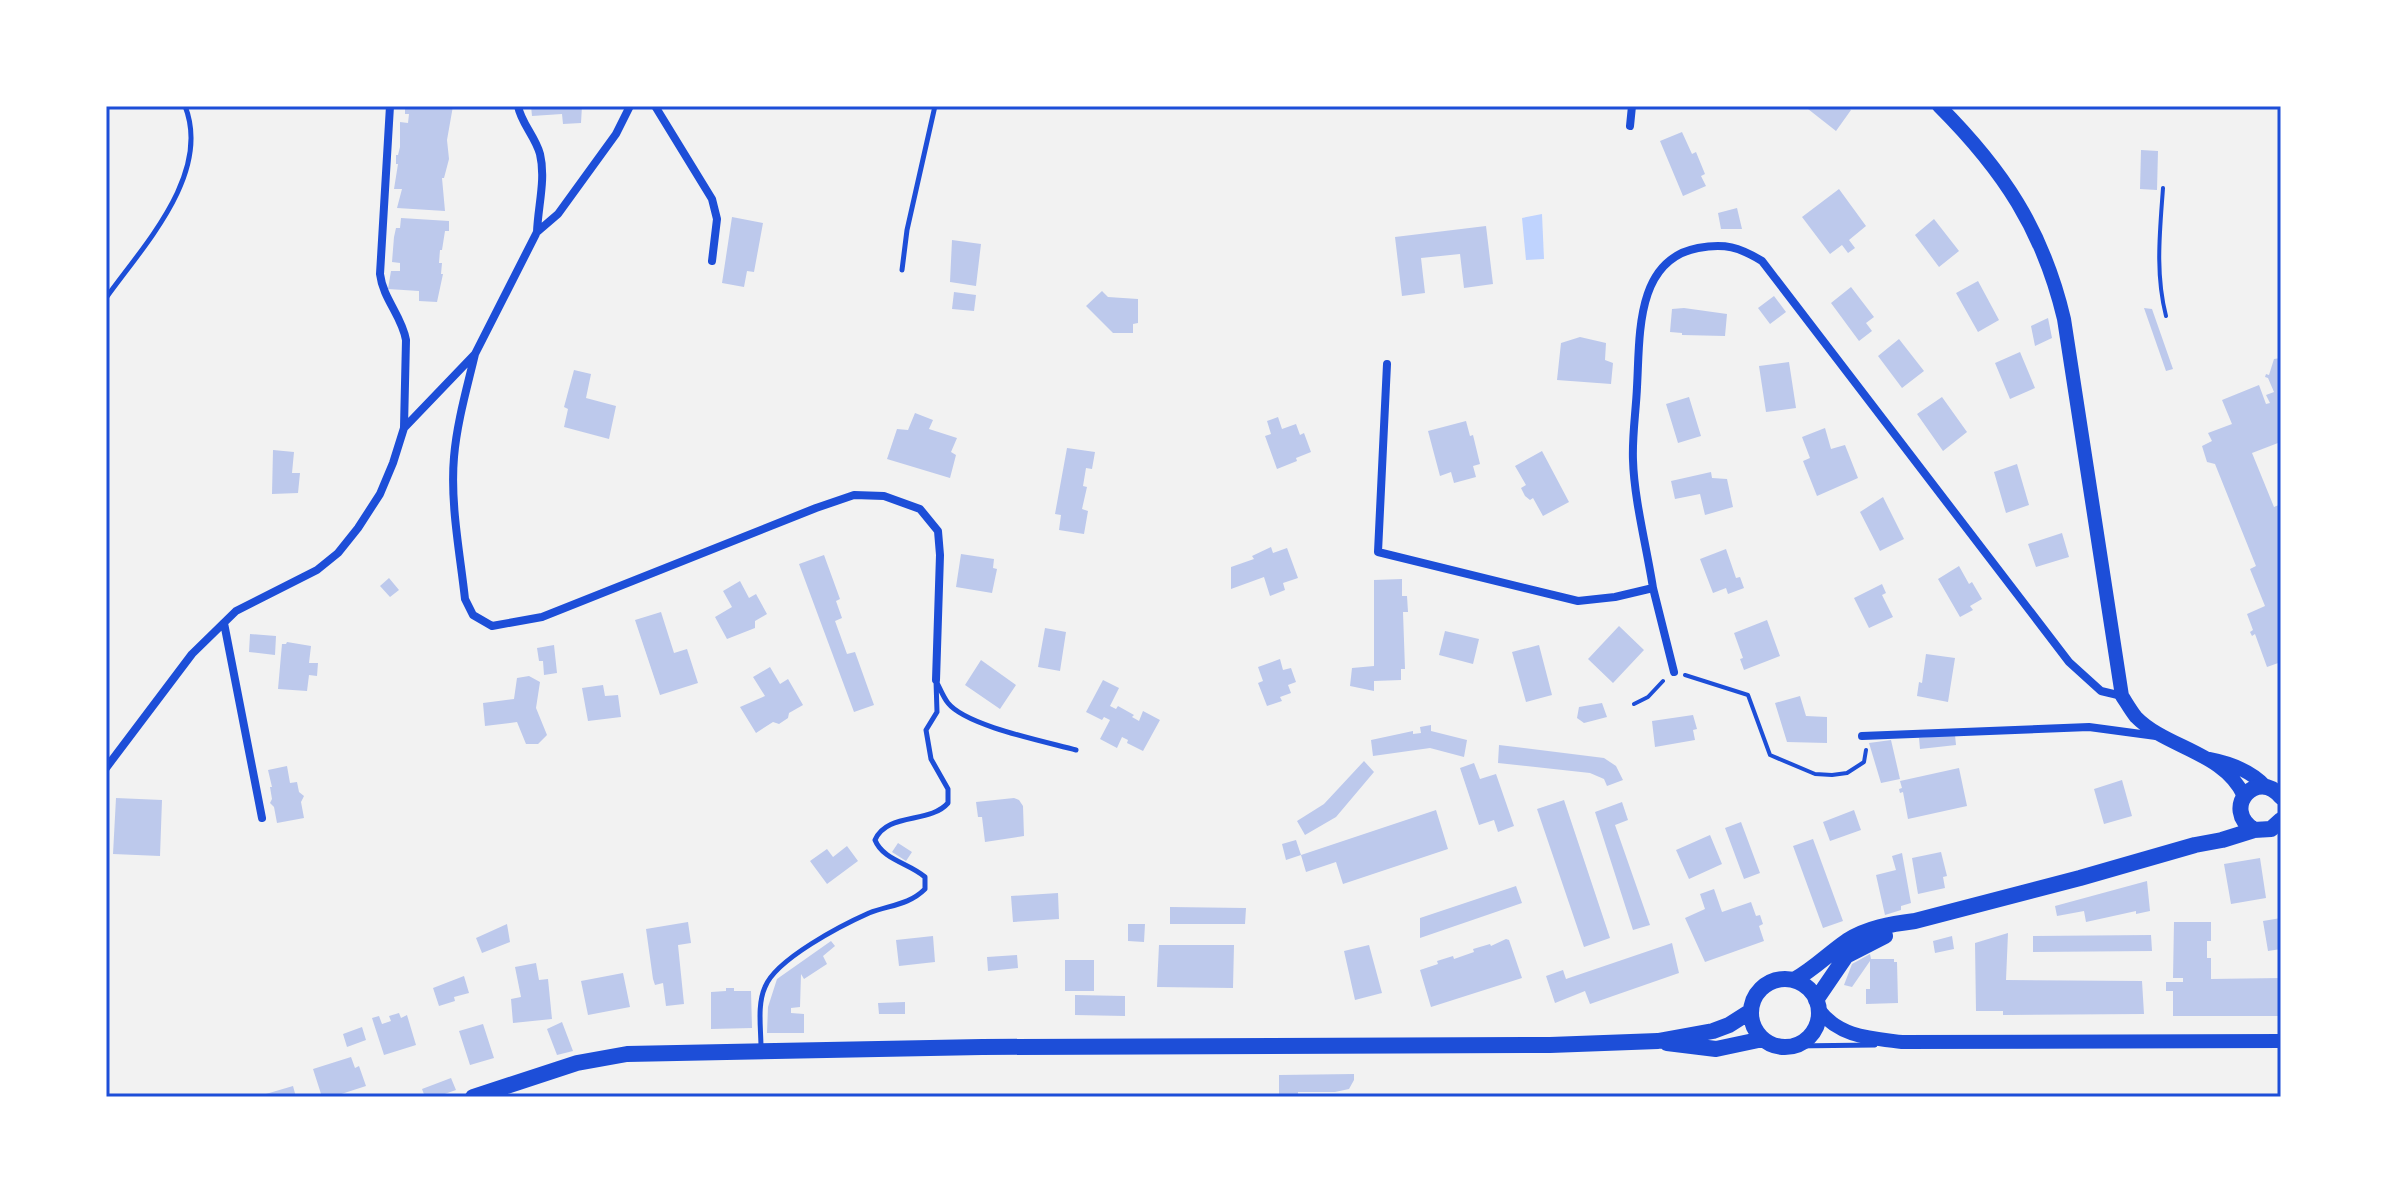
<svg xmlns="http://www.w3.org/2000/svg" width="2387" height="1203" font-family="Lato,sans-serif">
  <style>
    .water { fill: #bfd3fe }
    .building { fill: #bdc9ec }
    .lines { fill: none; stroke-linecap: round; stroke-linejoin: round }
    .path { stroke: #1d4ed8; stroke-width: 4 }
    .service { stroke: #1d4ed8; stroke-width: 5 }
    .minor { stroke: #1d4ed8; stroke-width: 8 }
    .tertiary { stroke: #1d4ed8; stroke-width: 14 }
    .secondary { stroke: #1d4ed8; stroke-width: 16 }
    .neatline { fill: none; stroke: #1d4ed8; stroke-width: 3 }
  </style>
  <rect width="100%" height="100%" fill="#f2f2f2"/>
  <path class="water" d="M1542,214L1544,259L1526,260L1522,218Z"/>
  <path class="building" d="M405,106H453L447,140L449,159L444,178H442L445,211L397,208L402,189H394L398,164H396V155H398L400,147V122L408,123L409,114H405Z
    M531,106H582L581,123L563,124L562,114L532,116Z
    M1811,106H1845L1851,110L1836,131L1808,109Z
    M1682,132L1692,154L1696,152L1705,174L1701,176L1706,186L1683,196L1660,141Z
    M2141,150L2158,151L2157,190L2140,189Z
    M1839,189L1866,226L1849,240L1855,248L1848,253L1842,245L1830,254L1802,217Z
    M1737,208L1742,229H1721L1718,213Z
    M732,217L763,223L754,272L747,271L744,287L722,283Z
    M401,218L449,221V231H445L442,250H440L439,263H442L441,274H443L437,302L419,301V291L388,289L391,271H400V263L392,262L394,237L396,228H400Z
    M1934,219L1959,251L1939,267L1915,235Z
    M1486,226L1493,284L1464,288L1460,254L1421,258L1425,293L1402,296L1395,237Z
    M952,240L981,244L976,286L950,282Z
    M1978,281L1999,320L1978,332L1956,293Z
    M1851,287L1874,317L1866,323L1872,331L1859,341L1831,303Z
    M1102,291L1108,297L1138,299V323L1133,324V333H1113L1086,306Z
    M954,292L976,295L974,311L952,309Z
    M1774,296L1786,312L1770,324L1758,308Z
    M1684,308L1727,314L1725,336L1682,335V333L1670,332L1672,309Z
    M2144,308L2152,309L2173,369L2166,371Z
    M2048,318L2052,338L2035,346L2031,326Z
    M1580,337L1606,343L1605,360L1613,363L1611,384L1557,380L1561,343Z
    M1899,339L1924,371L1902,388L1878,356Z
    M2020,352L2035,388L2010,399L1995,363Z
    M2281,358V449L2278,443L2252,453L2274,507L2281,504V662L2267,667L2255,634L2252,636L2250,632L2253,630L2247,614L2265,606L2250,569L2256,566L2215,464L2207,462L2202,446L2212,441L2208,433L2232,424L2222,400L2259,385L2266,404L2270,403L2266,395L2274,392L2268,378L2265,377L2266,374L2269,375L2274,359Z
    M1789,362L1796,408L1766,412L1759,366Z
    M574,370L591,374L586,398L616,406L609,439L564,427L568,409L564,407Z
    M1689,397L1701,436L1678,443L1666,404Z
    M1942,397L1967,432L1943,451L1917,414Z
    M915,413L933,420L929,429L957,438L951,452L956,455L950,478L887,459L897,429L908,430Z
    M1278,417L1282,429L1296,424L1300,435L1304,433L1311,452L1296,458L1297,461L1277,469L1265,436L1271,434L1267,421Z
    M1466,421L1470,436L1473,435L1480,464L1473,466L1476,477L1454,483L1451,472L1440,476L1428,431Z
    M1825,428L1831,449L1845,445L1858,478L1817,496L1803,461L1810,458L1802,437Z
    M1067,448L1095,452L1092,469L1086,468L1083,486L1087,487L1082,509L1088,511L1084,534L1059,530L1061,515L1055,514Z
    M273,450L294,452L292,473H300L298,493L272,494Z
    M1542,451L1569,502L1543,516L1533,498L1530,500L1525,496L1521,488L1526,485L1515,466Z
    M2017,464L2029,505L2006,513L1994,472Z
    M1711,472L1712,478L1727,479L1733,507L1705,515L1700,494L1675,499L1671,481Z
    M1883,497L1904,539L1880,551L1860,512Z
    M2062,533L2069,557L2036,567L2028,544Z
    M1271,547L1273,553L1287,548L1298,578L1283,583L1285,590L1270,596L1264,577L1231,589V567L1254,559L1252,556Z
    M1726,549L1736,578L1740,577L1744,588L1728,594L1726,588L1713,593L1700,559Z
    M961,554L994,559L993,568L997,569L992,593L956,587Z
    M824,555L840,599L836,601L842,618L835,621L847,654L855,652L874,705L854,712L799,564Z
    M1959,566L1969,584L1972,582L1982,599L1970,606L1973,610L1960,617L1938,579Z
    M389,578L399,590L390,597L380,586Z
    M1402,579V596H1407L1408,612H1403L1405,669H1401V680L1374,681V691L1350,686L1352,668L1374,666V580Z
    M740,581L749,598L756,594L767,614L755,621V628L727,639L715,617L732,607L723,591Z
    M1882,584L1886,593L1882,595L1893,617L1869,628L1854,598Z
    M661,612L674,653L687,649L698,683L660,695L635,620Z
    M1767,620L1780,656L1744,670L1740,659L1743,658L1734,633Z
    M1619,626L1644,650L1613,683L1588,659Z
    M1045,628L1066,632L1060,671L1038,667Z
    M1445,631L1479,639L1473,664L1439,655Z
    M250,634L276,636L275,655L249,652Z
    M287,642L311,646L309,663H318L317,676L309,675L307,691L278,689L282,644H286Z
    M554,645L557,673L544,675L543,661H539L537,648Z
    M1539,645L1552,695L1526,702L1512,652Z
    M1926,654L1955,658L1948,702L1917,696L1919,682L1922,683Z
    M1280,659L1283,670L1291,668L1296,682L1288,685L1291,693L1280,697L1282,701L1267,706L1258,683L1263,681L1258,667Z
    M981,660L1016,685L1000,709L965,685Z
    M770,667L780,684L788,679L803,705L789,713L788,718L779,724L773,722L756,733L740,707L765,696L753,677Z
    M529,676L540,682L536,708L547,735L538,744H526L517,722L485,726L483,703L514,699L517,678Z
    M1103,680L1119,688L1110,706L1116,709L1118,706L1134,715L1132,717L1139,721L1143,711L1160,720L1143,751L1127,743L1128,740L1122,737L1117,748L1100,739L1110,720L1104,717L1102,720L1086,712Z
    M603,685L605,696L618,695L621,717L588,721L582,688Z
    M1800,696L1806,716L1827,717V743L1787,742L1775,703Z
    M1602,703L1607,717L1584,723L1577,718L1579,707Z
    M1693,715L1697,729L1693,730L1695,740L1655,747L1652,721Z
    M1431,725V731L1467,740L1464,757L1430,748L1373,756L1371,740L1413,731V734L1421,733L1420,727Z
    M1955,735L1956,745L1920,749L1919,738Z
    M1891,740L1900,779L1881,783L1869,743Z
    M1499,745L1604,758L1616,766L1623,780L1607,786L1604,779L1590,773L1498,763Z
    M1364,761L1374,772L1336,817L1305,835L1297,821L1324,804Z
    M1474,763L1480,779L1496,774L1514,826L1498,832L1494,820L1479,825L1460,768Z
    M287,766L290,783L297,782L299,792L304,796L301,802L304,818L277,823L274,807L270,803L272,799L270,787H272L268,770Z
    M1959,768L1967,806L1908,819L1903,792L1900,793L1899,789L1902,788L1900,781Z
    M2122,780L2132,816L2104,824L2094,789Z
    M116,798L162,800L160,856L113,854Z
    M1014,798L1019,800L1023,806L1024,836L985,842L982,817H978L976,802Z
    M1564,800L1610,938L1584,947L1537,809Z
    M1622,802L1628,820L1615,825L1650,925L1633,930L1595,812Z
    M1436,810L1448,849L1343,884L1336,862L1306,872L1301,855Z
    M1854,810L1861,830L1830,841L1823,822Z
    M1741,822L1760,873L1744,879L1725,828Z
    M1710,835L1722,864L1689,879L1676,850Z
    M1813,839L1843,921L1823,928L1793,846Z
    M1296,840L1301,855L1286,860L1282,844Z
    M898,843L912,852L906,861L892,852Z
    M847,846L858,861L827,884L810,861L827,849L833,857Z
    M1941,852L1947,876L1943,877L1945,888L1918,894L1912,858Z
    M1902,853L1911,903L1901,906V910L1885,915L1876,875L1896,870L1892,856Z
    M2260,858L2266,898L2231,904L2224,864Z
    M2147,881L2150,911L2136,914V911L2086,922L2084,911L2057,916L2055,906Z
    M1516,886L1522,903L1420,938V918Z
    M1714,889L1722,912L1751,902L1756,916L1760,915L1763,924L1759,926L1764,941L1705,962L1685,918L1705,909L1700,894Z
    M1058,893L1059,919L1013,922L1011,896Z
    M1170,907L1246,908L1245,924H1170Z
    M2281,918V949L2268,951L2263,921Z
    M688,922L691,943L678,945L684,1004L666,1006L663,983L655,985L653,979L646,929Z
    M2174,922H2211V941H2207V958H2211V979L2281,978V1016H2173V991H2166V982H2183V978H2173Z
    M507,924L510,942L482,953L476,938Z
    M1128,924H1145L1144,942L1128,941Z
    M2008,933L2006,980L2142,981L2144,1014L2003,1015V1011H1976L1975,943Z
    M2151,935L2152,951L2033,952V936Z
    M933,936L935,962L899,966L896,940Z
    M1952,936L1954,949L1935,953L1933,941Z
    M1506,939L1509,940L1522,978L1431,1007L1420,970L1438,964L1437,961L1453,956L1454,959L1474,952L1473,949L1490,944L1491,946Z
    M831,941L835,946L823,956L827,964L804,979L801,974L800,1007L791,1008V1013L804,1014V1033H767L768,1007L777,979Z
    M1672,943L1679,973L1590,1004L1585,991L1555,1003L1546,976L1563,970L1566,979Z
    M1159,945H1234L1233,988L1157,987Z
    M1369,945L1382,993L1355,1000L1344,951Z
    M1870,954L1871,959H1894V962H1897L1898,1003L1866,1004V989H1870V961L1852,987L1844,985L1852,964Z
    M1017,955L1018,968L988,971L987,957Z
    M1065,960H1094V991H1065Z
    M536,963L539,980L548,979L552,1019L513,1023L511,999L521,997L515,967Z
    M623,973L630,1007L588,1015L581,981Z
    M464,976L469,993L454,997L455,1001L439,1006L433,988Z
    M726,988H734V991H751L752,1028L711,1029V992L726,991Z
    M1075,995L1125,996V1016L1075,1015Z
    M905,1002V1014H879L878,1003Z
    M399,1013L401,1018L407,1015L416,1045L384,1055L372,1018L379,1016L382,1024L391,1021L389,1016Z
    M562,1022L573,1051L557,1055L547,1029Z
    M483,1024L494,1058L470,1065L459,1031Z
    M362,1027L366,1040L347,1047L343,1034Z
    M351,1057L355,1068L359,1066L366,1086L332,1097H322L313,1069Z
    M1354,1074V1080L1349,1089L1335,1092H1298V1097H1279V1075Z
    M451,1078L456,1090L436,1097H425L422,1089Z
    M293,1086L296,1097H259V1096Z"/>
  <g class="lines">
    <path class="path" d="M2163,188C2160,231 2155,273 2166,316
      M1685,675L1748,695L1770,755L1815,774L1832,775L1847,773L1864,762L1866,750
      M1634,704L1648,697L1663,681"/>
    <path class="service" d="M902,270L907,230L935,106
      M106,298C143,246 212,174 185,106
      M936,681C940,688 943,697 948,703C966,726 1047,742 1076,750
      M1792,1046L1875,1045
      M761,1048C761,1028 757,1005 765,987C776,959 842,925 869,913C890,905 909,905 925,889V877C909,863 883,860 875,840C887,812 930,824 948,803V789L931,759L926,730L937,712L936,681"/>
    <path class="minor" d="M390,106L380,274C383,299 402,316 406,340L404,427
      M518,106C521,123 535,136 540,154C546,179 538,206 537,232
      M655,106L712,199L717,219L712,261
      M1630,126L1632,106
      M475,354C467,388 457,422 454,457C450,504 460,553 465,599L473,615L492,626L542,617L816,508L854,495L884,496L920,509L938,531L940,555L936,680
      M1387,364L1378,552L1578,601L1615,597L1653,588C1647,549 1634,499 1633,460C1632,436 1636,411 1637,387C1640,336 1635,260 1698,248C1725,243 1739,247 1762,261L2069,662L2101,691L2122,696
      M1653,588L1674,672
      M224,623L262,818
      M1862,736L2089,727L2156,736
      M106,768L192,654L236,611L317,570L338,553L358,528L380,494L393,463L404,428L475,354L537,232L558,214L616,134L630,106"/>
    <path class="tertiary" d="M1939,106C2003,170 2043,230 2064,319L2122,696C2126,702 2131,711 2136,717C2166,748 2224,752 2244,796
      M2209,759C2230,763 2250,770 2265,786
      M1819,1010C1839,1037 1871,1038 1902,1042L2281,1041"/>
    <path class="secondary" d="M2281,797C2258,767 2220,808 2254,830L2271,829L2281,820
      M1751 1013a34 34 0 1 1 68 0a34 34 0 1 1-68 0Z
      M1794,980C1814,969 1828,954 1847,941C1867,928 1891,924 1915,921L2080,878L2195,845L2222,840L2254,830
      M1816,1000L1846,956L1885,936
      M1667,1043L1716,1049L1763,1039
      M473,1097L577,1063L627,1054L982,1047L1550,1045L1658,1041L1713,1031L1729,1025L1751,1011"/>
  </g>
  <rect width="2387" height="1203" fill="none" stroke="#ffffff" stroke-width="216"/>
  <rect x="108" y="108" width="2171" height="987" class="neatline"/>
</svg>
